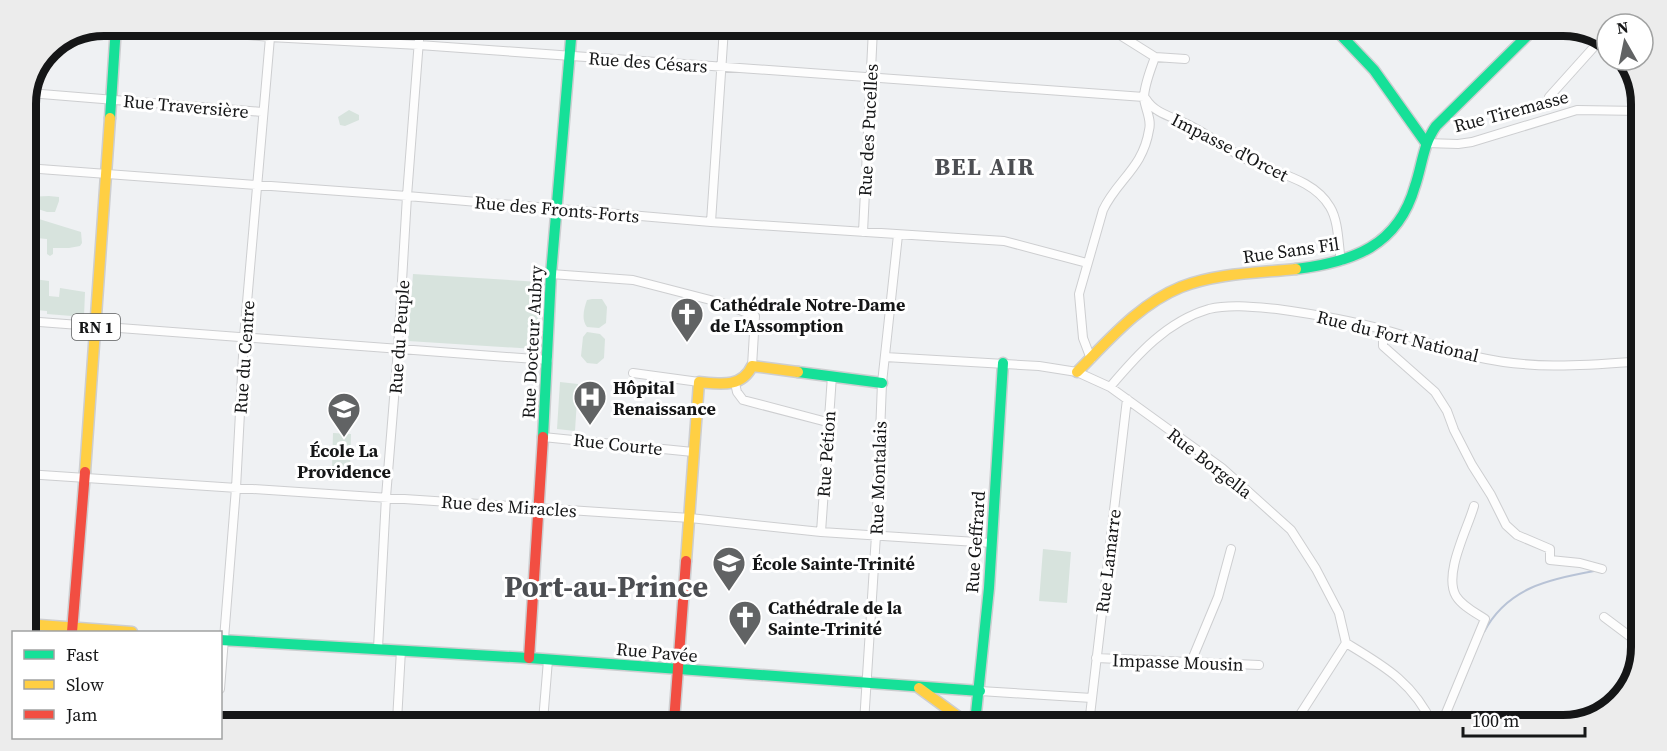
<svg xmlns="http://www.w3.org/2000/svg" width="1667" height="751" font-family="'Source Serif 4',serif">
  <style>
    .green { fill: #d7e3dd }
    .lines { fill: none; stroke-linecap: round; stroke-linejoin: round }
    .stream { stroke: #b8c3d6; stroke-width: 2 }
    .street-casing { stroke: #cdced0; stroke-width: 10 }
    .fast-casing { stroke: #cdced0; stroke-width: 13 }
    .slow-casing { stroke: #cdced0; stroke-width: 13 }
    .jam-casing { stroke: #cdced0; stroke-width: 13 }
    .street { stroke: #fdfdfd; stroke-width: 8 }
    .fast { stroke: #16e098; stroke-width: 10 }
    .slow { stroke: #ffcf43; stroke-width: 10 }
    .jam { stroke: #f24e42; stroke-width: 10 }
    .labels { text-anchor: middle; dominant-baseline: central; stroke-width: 6; stroke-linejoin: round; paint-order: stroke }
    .shield { fill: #fff; stroke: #5b5c5d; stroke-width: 1.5 }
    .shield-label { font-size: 16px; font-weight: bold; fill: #151617 }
    .street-label { font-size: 18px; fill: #151617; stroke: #fff }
    .poi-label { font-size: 18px; font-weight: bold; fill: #151617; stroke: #fff; text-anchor: start }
    .district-label { font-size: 24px; font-weight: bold; letter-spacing: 1.5px; fill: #4c4e52; stroke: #fff }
    .town-label { font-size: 30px; font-weight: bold; fill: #4c4e52; stroke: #fff }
    .rim { fill: none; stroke: #151617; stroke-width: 8 }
  </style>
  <rect width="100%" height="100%" fill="#eff1f3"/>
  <path class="green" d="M349,110L359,115V120L345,126L340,125L338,117Z
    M49,196L59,197V201L55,212H47L26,205V197Z
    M26,215L81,232L82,243L80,246L69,248H53V254L50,256L47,254V239L26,237Z
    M413,274L540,282L536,349L408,341Z
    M26,278L49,281V296L59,297L60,288L85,292L84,317L47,314V311L26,309Z
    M592,299H602L607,307L606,323L599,328L587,327C581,320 584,308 587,300Z
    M587,332L600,334L605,339L604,358L597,364L587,363L581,356L583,337Z
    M560,382L578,384L575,431L557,429Z
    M333,433L351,434L350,469L332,468Z
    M1043,549L1071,552L1067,603L1039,601Z"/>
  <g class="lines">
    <path class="stream" d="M1484,632C1507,588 1549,579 1594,571
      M1456,698L1472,659"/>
    <defs>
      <path id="street" d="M151,26L270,37L419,45L1144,97
        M1155,57L1185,59
        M29,93L262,112
        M1549,97L1602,38
        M1146,99C1155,114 1174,117 1189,125C1207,134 1222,145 1240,156C1269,173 1312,176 1330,207C1339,222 1338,244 1341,261
        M26,112L28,94
        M1426,143L1458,144L1472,142L1577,110L1641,111
        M26,168L407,196L711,222L1004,241L1087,263
        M711,222L724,28
        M863,232L873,29
        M551,274L633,280L722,303L755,316L752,366
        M26,321L548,360
        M1383,329V346L1435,392L1447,411L1454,430L1472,465L1491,495L1506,525L1517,535L1550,549V560L1580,563L1602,569
        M885,357L1039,366L1077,372L1110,387L1222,468L1291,530L1316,569L1339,613L1346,643C1384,666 1413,682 1433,725
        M1091,359L1083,338L1079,294L1103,210C1117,180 1143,168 1149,130C1152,119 1145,109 1144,98C1144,85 1151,69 1155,57L1112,30
        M1631,362L1639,354
        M633,373L699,382
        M735,383L737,392L743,400L827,422
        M1110,387C1137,355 1167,321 1209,309C1230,304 1255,307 1277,309C1313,314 1349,320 1385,330C1415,338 1446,350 1477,357C1530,369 1577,366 1631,362L1639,372
        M543,437L693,452
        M26,474L690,518L821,532L992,543
        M821,532L832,376
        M1604,617L1636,641
        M378,648L386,497L398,349L407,196L420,27
        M1096,658L1259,665
        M1191,662L1218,597L1231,549
        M220,689L236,488L244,337L271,26
        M980,691L1092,698
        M397,721L401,650
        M543,721L548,660
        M864,723L876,535L882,383L898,235
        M1089,724L1127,399
        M1294,724L1346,643
        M1438,725L1446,713L1485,619C1476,613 1462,606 1456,596C1443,574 1468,528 1474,506"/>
      <path id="fast" d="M1337,31L1374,70L1426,143
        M110,118L116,26
        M1296,269C1353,262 1398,246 1415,186C1422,166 1423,144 1436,126L1532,31
        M798,372L882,383
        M543,437L551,274L572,27
        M220,640L529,658L980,691
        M975,723L989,588L1003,363"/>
      <path id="slow" d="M1077,372C1108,341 1139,304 1181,287C1217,273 1258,273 1296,269
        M85,472L110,118
        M686,561L699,382C720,384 742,388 752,366L798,372
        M26,624L132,632
        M919,688L967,723"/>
      <path id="jam" d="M72,632L85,472
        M529,658L543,437
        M674,722L686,561"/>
    </defs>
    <use href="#street" class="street-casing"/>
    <use href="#fast" class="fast-casing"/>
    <use href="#slow" class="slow-casing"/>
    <use href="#jam" class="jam-casing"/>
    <use href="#street" class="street"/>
    <use href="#fast" class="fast"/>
    <use href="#slow" class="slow"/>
    <use href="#jam" class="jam"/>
  </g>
  <defs>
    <symbol id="church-pin" viewBox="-11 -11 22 30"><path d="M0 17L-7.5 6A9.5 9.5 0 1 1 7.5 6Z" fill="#616364" stroke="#fff"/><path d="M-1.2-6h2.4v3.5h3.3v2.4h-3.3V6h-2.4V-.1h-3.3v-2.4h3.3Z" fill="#fff"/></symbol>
    <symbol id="hospital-pin" viewBox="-11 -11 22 30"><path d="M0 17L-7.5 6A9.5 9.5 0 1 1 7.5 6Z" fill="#616364" stroke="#fff"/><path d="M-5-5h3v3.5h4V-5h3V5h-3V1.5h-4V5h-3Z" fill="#fff"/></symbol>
    <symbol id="school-pin" viewBox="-11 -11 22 30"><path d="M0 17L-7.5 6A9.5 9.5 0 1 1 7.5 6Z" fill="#616364" stroke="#fff"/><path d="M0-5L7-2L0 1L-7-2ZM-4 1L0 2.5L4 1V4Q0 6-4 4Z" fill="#fff"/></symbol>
  </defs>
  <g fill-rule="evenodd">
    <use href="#church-pin" x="668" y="295" width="38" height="52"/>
    <use href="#hospital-pin" x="571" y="378" width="38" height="52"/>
    <use href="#school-pin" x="325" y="390" width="38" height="52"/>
    <use href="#school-pin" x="710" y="544" width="38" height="52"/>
    <use href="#church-pin" x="726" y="598" width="38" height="52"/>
  </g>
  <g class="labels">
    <rect class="shield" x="72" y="314" width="48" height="26" rx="4.5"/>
    <g class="shield-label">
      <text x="96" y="327">RN 1</text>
    </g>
    <g class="street-label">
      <text transform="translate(648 62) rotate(4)">Rue des Césars</text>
      <text transform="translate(186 106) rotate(5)">Rue Traversière</text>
      <text transform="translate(1511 111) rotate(-15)">Rue Tiremasse</text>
      <text transform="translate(868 130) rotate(-87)">Rue des Pucelles</text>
      <text transform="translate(1230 147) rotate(27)">Impasse d'Orcet</text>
      <text transform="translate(557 209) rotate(5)">Rue des Fronts-Forts</text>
      <text transform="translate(1291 250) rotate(-8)">Rue Sans Fil</text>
      <text transform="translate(1398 336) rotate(14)">Rue du Fort National</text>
      <text transform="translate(399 337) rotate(-86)">Rue du Peuple</text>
      <text transform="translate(532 342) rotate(-87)">Rue Docteur Aubry</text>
      <text transform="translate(244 357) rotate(-86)">Rue du Centre</text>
      <text transform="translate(618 444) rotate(6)">Rue Courte</text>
      <text transform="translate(826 454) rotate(-86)">Rue Pétion</text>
      <text transform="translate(1210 463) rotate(38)">Rue Borgella</text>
      <text transform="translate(878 478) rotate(-88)">Rue Montalais</text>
      <text transform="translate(509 506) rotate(4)">Rue des Miracles</text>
      <text transform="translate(975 542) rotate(-86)">Rue Geffrard</text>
      <text transform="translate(1108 561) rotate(-83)">Rue Lamarre</text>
      <text transform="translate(657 652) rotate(5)">Rue Pavée</text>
      <text transform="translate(1178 662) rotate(2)">Impasse Mousin</text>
    </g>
    <g class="poi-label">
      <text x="710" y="304">Cathédrale Notre-Dame<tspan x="710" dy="21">de L'Assomption</tspan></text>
      <text x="613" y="387">Hôpital<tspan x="613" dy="21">Renaissance</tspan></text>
      <text x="344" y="450" text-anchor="middle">École La<tspan x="344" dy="21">Providence</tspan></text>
      <text x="752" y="563">École Sainte-Trinité</text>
      <text x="768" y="607">Cathédrale de la<tspan x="768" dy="21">Sainte-Trinité</tspan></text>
    </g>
    <g class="district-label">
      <text x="985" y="166">BEL AIR</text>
    </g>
    <g class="town-label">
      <text x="606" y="586">Port-au-Prince</text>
    </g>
  </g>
  <path d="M0 0H1667V751H0ZM104 36H1563A68 68 0 0 1 1631 104V647A68 68 0 0 1 1563 715H104A68 68 0 0 1 36 647V104A68 68 0 0 1 104 36Z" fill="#ececec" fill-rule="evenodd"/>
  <path class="rim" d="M104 36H1563A68 68 0 0 1 1631 104V647A68 68 0 0 1 1563 715H104A68 68 0 0 1 36 647V104A68 68 0 0 1 104 36Z"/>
  <rect x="12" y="631" width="210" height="108" fill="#ffffff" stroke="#a1a2a2" stroke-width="1.5"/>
  <rect x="24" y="650" width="30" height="9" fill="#16e098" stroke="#a1a2a2" stroke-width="1.5"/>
  <text x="66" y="661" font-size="18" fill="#151617">Fast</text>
  <rect x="24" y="680" width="30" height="9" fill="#ffcf43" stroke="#a1a2a2" stroke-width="1.5"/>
  <text x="66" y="691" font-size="18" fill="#151617">Slow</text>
  <rect x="24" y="710" width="30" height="9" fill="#f24e42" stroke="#a1a2a2" stroke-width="1.5"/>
  <text x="66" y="721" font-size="18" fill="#151617">Jam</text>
  <g transform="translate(1625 42) rotate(351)"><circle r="28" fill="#ffffff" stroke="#a1a2a2" stroke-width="1.5"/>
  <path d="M0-4.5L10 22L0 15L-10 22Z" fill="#616364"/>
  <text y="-9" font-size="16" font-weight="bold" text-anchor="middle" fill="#151617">N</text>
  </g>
  <path d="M1463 727v9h122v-9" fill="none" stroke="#151617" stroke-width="3"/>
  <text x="1472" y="727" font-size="18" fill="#151617" stroke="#ffffff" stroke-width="4.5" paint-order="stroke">100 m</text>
</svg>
